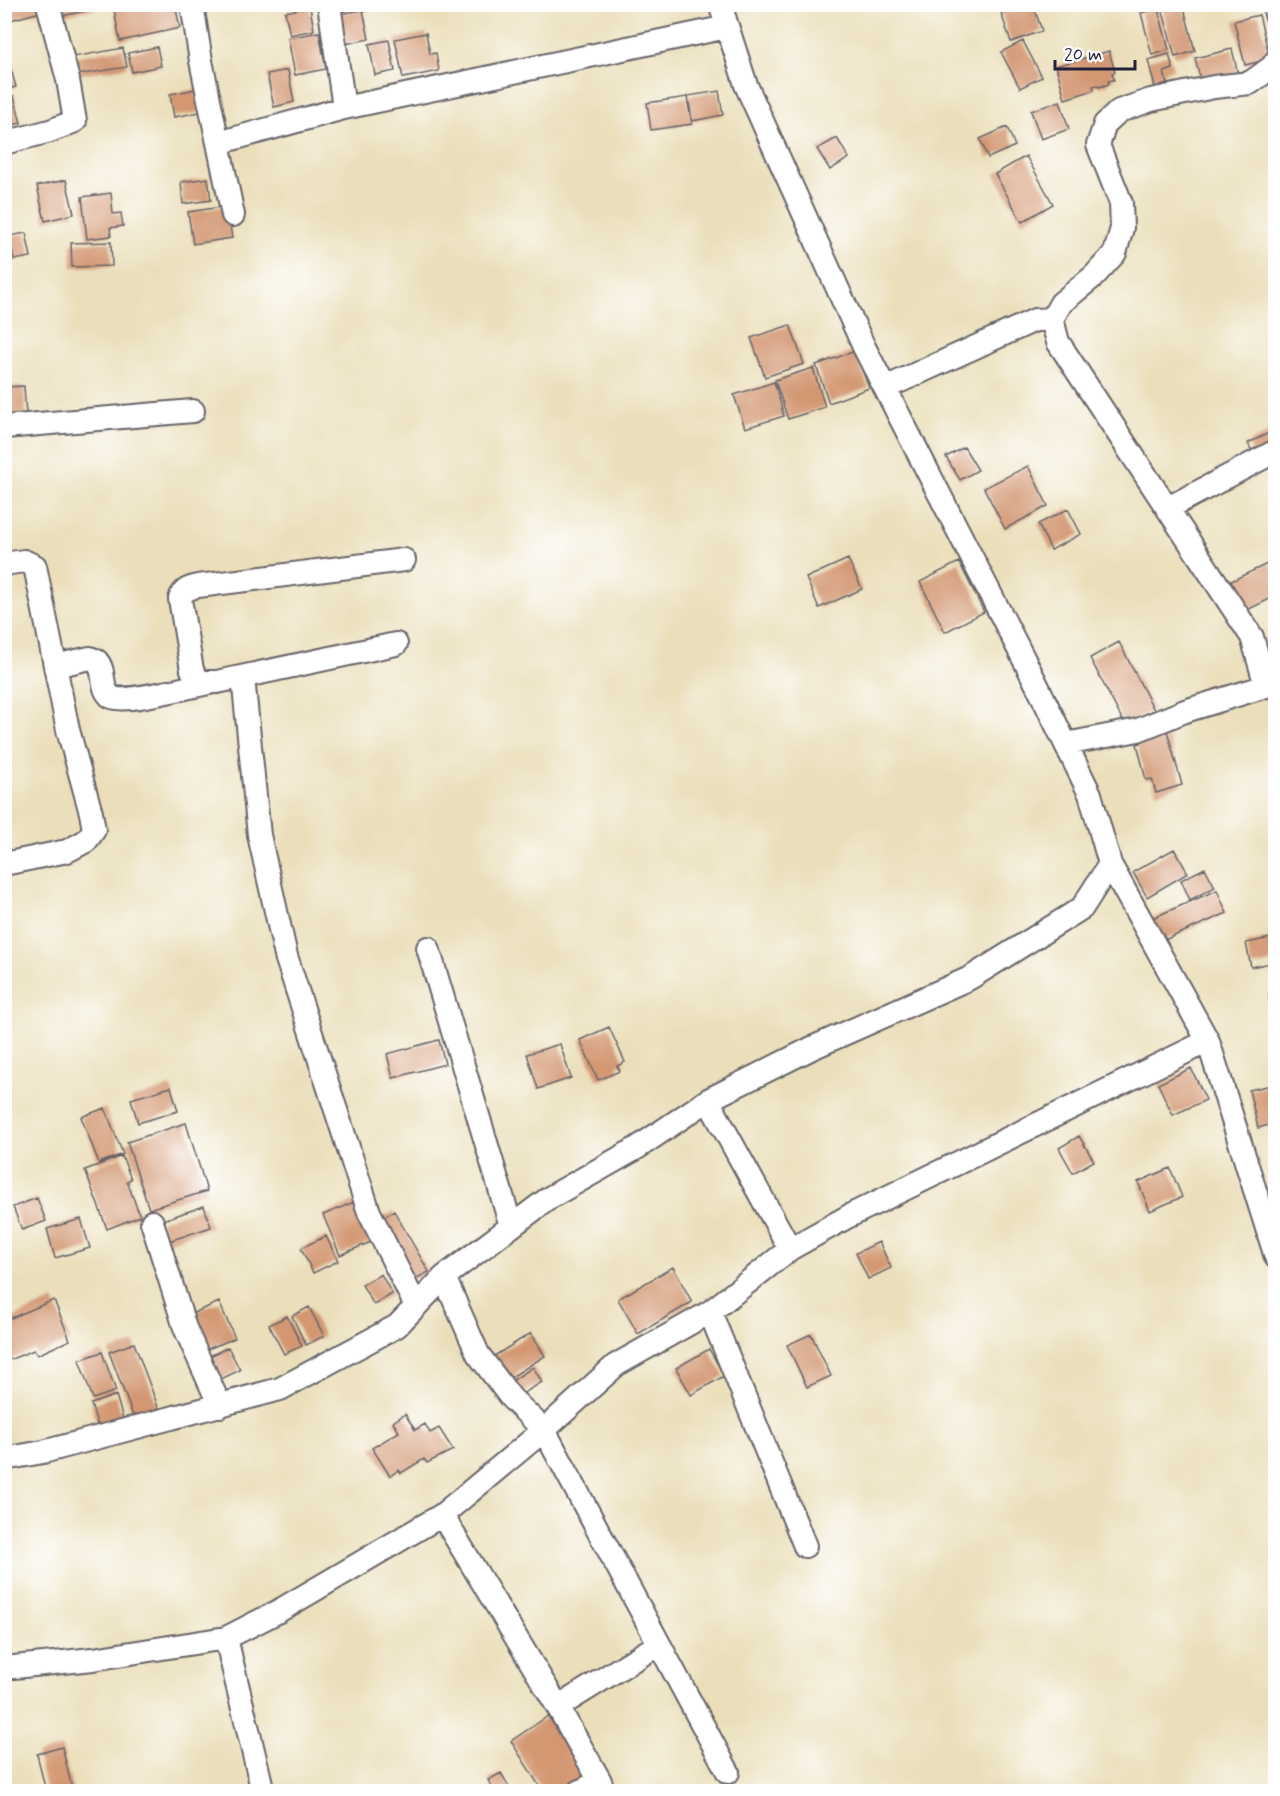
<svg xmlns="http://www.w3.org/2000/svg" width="1280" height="1796" font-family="Mynerve,sans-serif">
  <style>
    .building { fill: #d39772 }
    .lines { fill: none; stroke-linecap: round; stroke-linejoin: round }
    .minor-casing { stroke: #686468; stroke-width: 26 }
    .minor { stroke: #fff; stroke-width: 22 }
  </style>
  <rect width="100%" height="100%" fill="#fff"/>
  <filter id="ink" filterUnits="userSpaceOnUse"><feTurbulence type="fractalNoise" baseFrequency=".0167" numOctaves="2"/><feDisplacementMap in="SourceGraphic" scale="12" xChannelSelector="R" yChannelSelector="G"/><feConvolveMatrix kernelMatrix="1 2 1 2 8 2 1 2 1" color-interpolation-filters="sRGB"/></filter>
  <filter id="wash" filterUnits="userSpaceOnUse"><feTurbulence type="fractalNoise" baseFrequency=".008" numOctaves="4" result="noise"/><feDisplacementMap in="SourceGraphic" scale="24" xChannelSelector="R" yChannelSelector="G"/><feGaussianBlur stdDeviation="1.35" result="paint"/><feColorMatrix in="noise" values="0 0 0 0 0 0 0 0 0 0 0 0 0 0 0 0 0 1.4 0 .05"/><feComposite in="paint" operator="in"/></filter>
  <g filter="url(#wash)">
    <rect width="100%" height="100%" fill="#ebdfbb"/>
    <g id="blocks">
      <path class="building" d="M4,4H42L44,11L7,21Z
        M59,4H110V6L61,16Z
        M144,4H175L180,28L120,41L114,10Z
        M337,4H369V6L338,12Z
        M1027,4H1033L1042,31L1011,42L1001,13Z
        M1161,4H1183L1195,51L1175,57Z
        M310,7L314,30L290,35L285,12Z
        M1158,9L1169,50L1152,55L1141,13Z
        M363,10L369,39L345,44L339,14Z
        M1259,15L1270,59L1245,65L1234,21Z
        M319,32L326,69L295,75L288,38Z
        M426,33L430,54L436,53L439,71L403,78L395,39Z
        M389,40L395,71L375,75L369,44Z
        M1023,41L1042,77L1020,88L1001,52Z
        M157,47L161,66L132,72L128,53Z
        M123,48L127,67L77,75L73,57Z
        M1232,49L1238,74L1201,82L1195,58Z
        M1109,51L1115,72L1112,73L1114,80L1108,81L1109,84L1099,87L1098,85L1093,86L1094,90L1065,99L1056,66Z
        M1169,54L1173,69L1164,72L1167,83L1161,85L1162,90L1156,91L1148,60Z
        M10,65L16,87L4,90V67Z
        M288,70L294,102L274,107L267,74Z
        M196,89L200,112L174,117L170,94Z
        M719,91L723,115L692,121L688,96Z
        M14,96L21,123L4,127V99Z
        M687,97L692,124L651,130L647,103Z
        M1060,101L1069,129L1041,139L1031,111Z
        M1007,127L1015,146L988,158L980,139Z
        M837,138L849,158L830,170L817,149Z
        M1026,156L1053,204L1022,222L995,174Z
        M208,178L211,200L183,204L181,182Z
        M66,180L74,214L45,221L37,186Z
        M111,193L113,214L121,213L123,226L110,228L111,236L87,239L82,197Z
        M227,206L232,238L193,244L188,212Z
        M26,233L31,257L14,260L9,236Z
        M111,242L112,266L72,267L71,243Z
        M790,325L804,364L765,377L751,338Z
        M855,351L869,388L829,403L816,365Z
        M813,368L825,407L788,419L775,380Z
        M774,382L784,416L745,428L734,395Z
        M24,386L26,415H6L5,387Z
        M1271,432L1276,440L1260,468L1248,443Z
        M964,447L978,470L960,480L946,457Z
        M1028,466L1048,506L1005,529L984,488Z
        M1068,509L1081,534L1051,550L1038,524Z
        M848,559L862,589L819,608L806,578Z
        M959,562L984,612L945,632L920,582Z
        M1269,563L1276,577V596L1245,611L1231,581Z
        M1119,642L1154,710L1125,725L1090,658Z
        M1166,727L1182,785L1156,793L1152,779L1146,780L1137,744L1141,743L1138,735Z
        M1174,849L1188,873L1147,897L1133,872Z
        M1205,868L1215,887L1190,900L1181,880Z
        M1217,890L1227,913L1160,942L1150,919Z
        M1276,937V962L1251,967L1246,943Z
        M1269,993H1276V1019H1271Z
        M609,1027L625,1062L617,1066L620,1071L598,1080L580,1040Z
        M439,1040L445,1064L393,1078L387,1054Z
        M560,1044L571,1078L538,1089L527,1054Z
        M1191,1068L1206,1100L1173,1115L1158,1084Z
        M1276,1084V1123L1258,1128L1249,1090Z
        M171,1087L178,1111L138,1123L131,1099Z
        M105,1108L123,1154L99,1163L81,1117Z
        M186,1123L207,1191L149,1209L127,1142Z
        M1079,1136L1094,1161L1073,1173L1059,1148Z
        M122,1156L131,1179L127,1181L140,1216L107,1229L85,1170Z
        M1170,1168L1182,1197L1150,1211L1138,1182Z
        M37,1198L46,1221L22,1230L13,1207Z
        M354,1202L371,1242L340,1255L323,1215Z
        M204,1206L211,1227L166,1242L160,1221Z
        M394,1211L429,1272L411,1281L377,1220Z
        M81,1219L90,1248L55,1258L47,1229Z
        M326,1236L338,1261L313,1273L301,1248Z
        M879,1242L891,1268L868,1279L856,1253Z
        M673,1267L692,1302L638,1334L618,1299Z
        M381,1274L392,1294L374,1305L362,1285Z
        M54,1300L70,1340L37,1355L34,1350L4,1362V1321Z
        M219,1302L235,1338L203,1351L187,1316Z
        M309,1307L324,1336L306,1345L292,1316Z
        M287,1316L302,1346L284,1354L269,1325Z
        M531,1333L545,1356L505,1381L491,1358Z
        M811,1334L831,1376L807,1387L787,1345Z
        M134,1343L160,1412L135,1421L109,1352Z
        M228,1347L240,1370L215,1382L204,1359Z
        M709,1349L724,1376L691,1395L676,1368Z
        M102,1352L116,1391L93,1399L79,1360Z
        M533,1367L542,1382L519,1396L510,1382Z
        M116,1395L124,1422L99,1430L91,1404Z
        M405,1414L415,1430L425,1424L430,1433L439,1428L453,1450L427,1463L424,1459L401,1473L399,1470L390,1476L372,1448L399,1432L393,1422Z
        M548,1716L588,1776L564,1792H543L511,1741Z
        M62,1747L73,1792H46L37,1754Z
        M501,1773L512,1792H489L493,1789L488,1780Z"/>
    </g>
  </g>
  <g filter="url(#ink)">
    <use href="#blocks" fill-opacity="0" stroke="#686468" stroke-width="1.5"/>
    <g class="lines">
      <defs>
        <path id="minor" d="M192,4L201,61L233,215
          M329,4L344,108
          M1274,4L1276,14
          M4,143L50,131L75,121L68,80L48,4
          M218,143L344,108L727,27
          M885,388L1035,320L1052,319
          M4,427L193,411
          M1168,508L1276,451
          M4,564L24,561L35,566L68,730L91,813L94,830L86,841L67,851L4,864
          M396,644L217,682H202L196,677L192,670L180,599C183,590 189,588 198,586L404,560
          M55,666L90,658L97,661C106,671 100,687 110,696C121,705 192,686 209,683
          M243,677L259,835L286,956L369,1212L416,1306
          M1066,744L1138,730L1185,711L1266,686L1252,637L1058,342L1052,319L1061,303L1094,276L1115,253L1122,228L1121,203L1098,145L1105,124L1119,111L1151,100L1214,87L1250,83L1272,67L1276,61
          M428,948L511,1226
          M1208,1041L1276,1257
          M708,1100L790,1249
          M152,1222L185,1328L220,1406
          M444,1277L478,1354L511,1398L544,1430L728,1772
          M710,1312L805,1546
          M4,1459L43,1452L280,1389L397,1326L444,1277L549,1198L637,1148L708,1100L812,1048L970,978L1082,908L1110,864L1090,794L1034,679L864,347L746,85L720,4
          M442,1515L558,1707L600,1781L604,1792
          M226,1638L263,1792
          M4,1668L93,1659L226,1638L277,1612L442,1515L544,1430L616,1365L710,1312L790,1249L849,1216L1208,1041L1110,864
          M558,1707L659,1644
          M579,1792L600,1781"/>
      </defs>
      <use href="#minor" class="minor-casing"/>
      <use href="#minor" class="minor"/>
    </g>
  </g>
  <rect width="1280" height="1796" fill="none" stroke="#fff" stroke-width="24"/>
  <path d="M1055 60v9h80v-9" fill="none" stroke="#22223b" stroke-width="3"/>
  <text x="1064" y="60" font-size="18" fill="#22223b" stroke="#ffffff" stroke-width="4.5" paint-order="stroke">20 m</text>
</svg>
